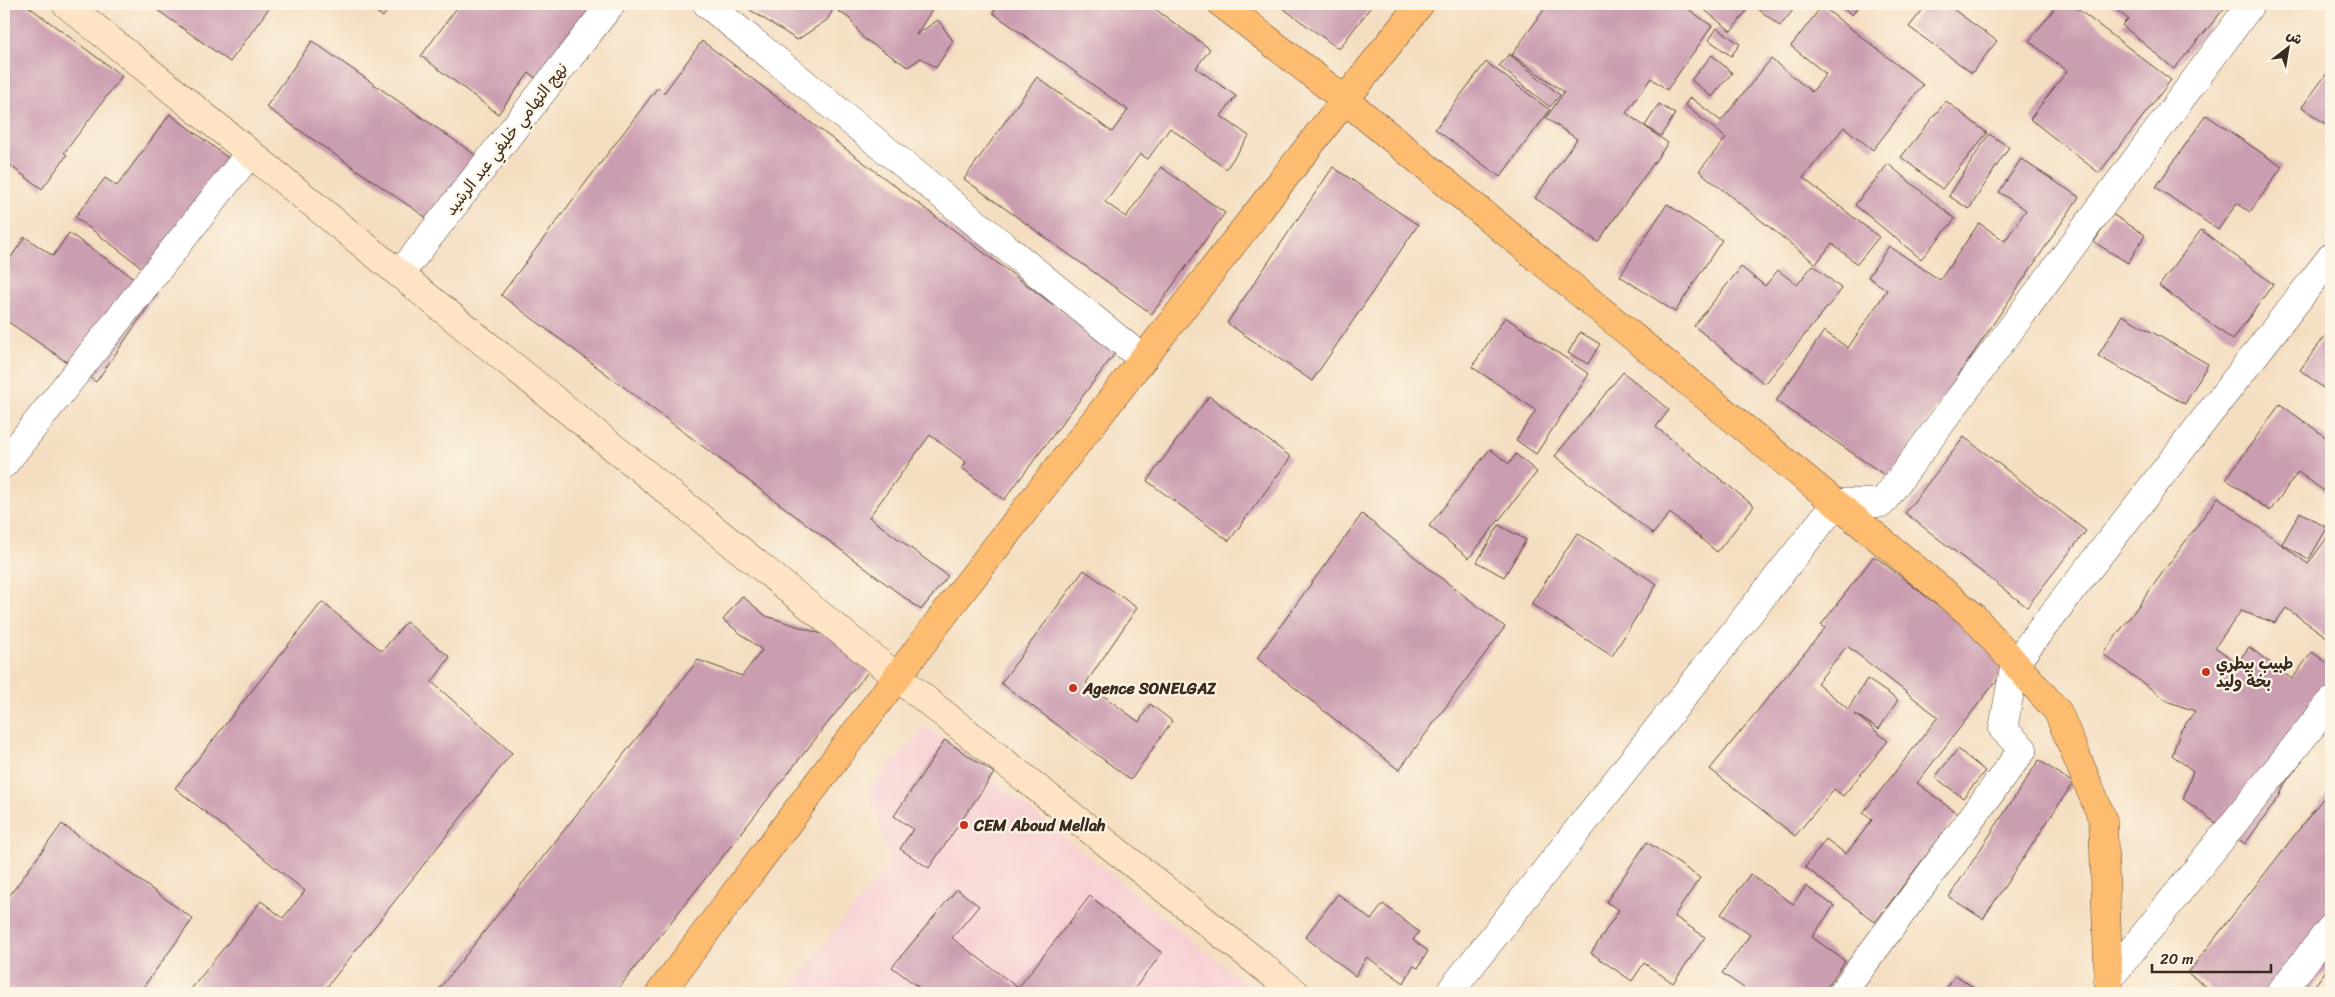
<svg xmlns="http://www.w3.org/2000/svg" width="2335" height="997" font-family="Sriracha,'Playpen Sans Arabic',sans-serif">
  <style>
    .built { fill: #f7cfd4 }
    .building { fill: #cb9db1 }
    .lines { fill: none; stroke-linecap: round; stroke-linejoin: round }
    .street-casing { stroke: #574536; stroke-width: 29 }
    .secondary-casing { stroke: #574536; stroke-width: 29 }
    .primary-casing { stroke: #574536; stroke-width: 29 }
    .street { stroke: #fff; stroke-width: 28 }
    .secondary { stroke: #fee4c5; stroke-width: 28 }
    .primary { stroke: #fdbc6f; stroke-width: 28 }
    .poi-dot { fill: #c8321e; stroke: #fcf5e5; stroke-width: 2 }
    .labels { text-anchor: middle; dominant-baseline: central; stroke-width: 4.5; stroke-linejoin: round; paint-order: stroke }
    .street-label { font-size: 16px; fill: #3b2a1e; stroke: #fcf5e5 }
    .poi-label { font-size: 16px; font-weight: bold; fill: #3b2a1e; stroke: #fcf5e5; text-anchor: start }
  </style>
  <rect width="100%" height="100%" fill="#fcf5e5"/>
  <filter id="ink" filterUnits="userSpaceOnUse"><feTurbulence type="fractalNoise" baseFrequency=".02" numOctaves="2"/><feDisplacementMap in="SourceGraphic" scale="10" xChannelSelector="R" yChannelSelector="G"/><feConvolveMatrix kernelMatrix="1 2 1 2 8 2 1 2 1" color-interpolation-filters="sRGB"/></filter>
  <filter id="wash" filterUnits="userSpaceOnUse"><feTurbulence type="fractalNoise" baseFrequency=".0096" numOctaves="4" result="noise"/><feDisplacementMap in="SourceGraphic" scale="20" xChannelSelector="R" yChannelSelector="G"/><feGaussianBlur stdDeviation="1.12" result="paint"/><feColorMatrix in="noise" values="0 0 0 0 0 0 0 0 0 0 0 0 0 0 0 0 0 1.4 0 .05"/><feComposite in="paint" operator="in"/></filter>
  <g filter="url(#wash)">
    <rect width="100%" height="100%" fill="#f4dec1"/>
    <path class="built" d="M926,726L1257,993H786L890,862L869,789Z"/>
    <g id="blocks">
      <path class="building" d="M4,4H25L122,76L64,153L67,155L42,189L4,161Z
        M149,4H272L230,62Z
        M365,4H392L383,17Z
        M457,4H619L553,91L529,73L498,114L421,56L459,5Z
        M741,4H936L916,35L938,20L953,41L936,68L921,58L908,67L863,38L850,19L834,8L827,20L797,40Z
        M999,4H1148L1210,49L1196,68L1236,96L1221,116L1249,136L1226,169L1170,128L1148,159L1140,154L1105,202L1126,217L1161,167L1225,213L1152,314L964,179L1037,77L1112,132L1128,110L993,13Z
        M1277,4H1373L1339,49Z
        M1548,4H1681L1712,26L1667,90L1651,78L1626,113L1668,143L1598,242L1535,198L1577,139L1546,118L1564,92L1512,55Z
        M1697,4H1798L1780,26L1752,4L1731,31Z
        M1837,4H1860L1852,15Z
        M1927,4H1946L1997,41L1972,73L1909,27Z
        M2058,4H2071L2171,80L2099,173L2030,119L2067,71L2029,41Z
        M2109,4H2228L2174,69L2122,25L2128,19Z
        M1822,6L1923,85L1873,150L1844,127L1803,178L1879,237L1857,264L1832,243L1816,264L1699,171L1726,138L1685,105L1690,97L1721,121L1771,59L1812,92L1826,74L1791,46Z
        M1717,28L1740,44L1731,56L1709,40Z
        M312,41L477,156L431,221L266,107Z
        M702,41L1116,352L1004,500L962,468L966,462L930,435L869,517L948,576L921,610L501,295L658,87L664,93Z
        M1509,54L1560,95L1550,107L1499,66Z
        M1712,55L1732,73L1712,97L1691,80Z
        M1486,62L1550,110L1500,177L1435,129Z
        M2331,68V128L2302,107Z
        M1946,101L1987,133L1942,189L1901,157Z
        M1659,104L1675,114L1661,136L1645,126Z
        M170,114L247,172L164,284L75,217L105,178L117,186Z
        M2206,115L2282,167L2250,212L2237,203L2218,230L2156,187Z
        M1989,134L2009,147L1969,209L1949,196Z
        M2021,159L2079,197L1889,478L1776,401L1824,331L1848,348L1887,290L1868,277L1889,246L1940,280L1979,223L2005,241L2026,210L1999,192Z
        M1888,164L1955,219L1921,259L1855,205Z
        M1333,167L1418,225L1312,381L1227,323Z
        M1667,204L1722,240L1675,312L1620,276Z
        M2112,214L2145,235L2128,263L2094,242Z
        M2201,230L2273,284L2233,340L2159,286Z
        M69,233L157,294L96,382L4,319V267L25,237L53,256Z
        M1813,265L1842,289L1765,384L1694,326L1741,267L1765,286L1778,270L1797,285Z
        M2122,315L2208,364L2185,404L2098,356Z
        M1505,317L1589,374L1536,454L1516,440L1536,410L1472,367Z
        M2331,328V394L2300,370Z
        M1580,332L1600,344L1588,364L1568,353Z
        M1623,372L1669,410L1656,427L1754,506L1717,552L1670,513L1653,534L1555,456Z
        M1209,396L1291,457L1229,541L1147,481Z
        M2280,404L2331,441V496L2298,472L2270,511L2226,479Z
        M1964,437L2086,531L2027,607L1905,513Z
        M1490,449L1509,464L1516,454L1537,472L1469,558L1429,526Z
        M2218,497L2308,564L2331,532V640L2286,608L2275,623L2241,611L2215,647L2237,663L2249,647L2292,679L2312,652L2331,666V720L2284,785L2279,797L2245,844L2183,799L2193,771L2172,755L2181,730L2195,711L2169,702L2103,654Z
        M2300,512L2327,528L2309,559L2282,544Z
        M1362,514L1432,571L1505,627L1399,770L1257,658Z
        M1499,525L1526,540L1504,577L1477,562Z
        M1577,533L1657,584L1612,656L1531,604Z
        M1874,556L2011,662L1917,783L1958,814L1875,922L1805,867L1826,839L1846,854L1872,820L1863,813L1938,717L1847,646L1817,683L1848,709L1867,679L1898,700L1879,729L1855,714L1888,741L1843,796L1834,789L1795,836L1710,769L1825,628L1821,625Z
        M1084,570L1137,608L1086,683L1139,722L1150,704L1172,721L1131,780L1001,683Z
        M742,596L766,616L837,639L872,667L615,993H436L698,660L742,676L762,650L723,620Z
        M322,602L382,651L406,622L450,657L432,682L512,753L322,993H188L261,901L283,918L305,891L175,788Z
        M945,740L994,773L929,868L900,849L913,829L894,816Z
        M1958,749L1985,771L1963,798L1935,777Z
        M2039,760L2073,783L1983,919L1949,897Z
        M2331,788V964L2309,993H2215L2188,973Z
        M62,824L193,919L139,993H4V903Z
        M1647,842L1700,878L1674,916L1705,937L1673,983L1644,963L1632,981L1591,953L1619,910L1606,902Z
        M1750,874L1793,904L1806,886L1834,906L1812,937L1845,961L1823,993H1751L1722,973L1750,935L1721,914Z
        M957,889L979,906L952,938L1018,988L1090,896L1162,953L1131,993H926L892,967Z
        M1338,894L1371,920L1383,904L1419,932L1413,940L1428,951L1418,968L1413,966L1404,983L1367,957L1355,976L1305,937Z
        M1956,975L1981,993H1943Z"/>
    </g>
  </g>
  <g filter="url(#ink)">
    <use href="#blocks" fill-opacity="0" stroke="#574536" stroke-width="1"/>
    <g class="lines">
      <defs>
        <path id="street" d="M707,4L1143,359
          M400,274L611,4
          M4,464L250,153
          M2108,980L2331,702
          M1449,993L1836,503H1882L2251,4
          M1842,993L2023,749L2003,729L2015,663L2331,257
          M2280,993L2331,928"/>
        <path id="secondary" d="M66,4L897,677L1296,993"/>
        <path id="primary" d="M1222,4L1344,99L1973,616L2058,712L2103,820L2109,993
          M660,993L954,601L1420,4"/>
      </defs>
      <use href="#street" class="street-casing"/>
      <use href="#secondary" class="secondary-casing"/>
      <use href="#primary" class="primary-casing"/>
      <use href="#street" class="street"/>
      <use href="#secondary" class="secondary"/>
      <use href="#primary" class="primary"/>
    </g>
  </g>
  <g class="poi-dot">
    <circle cx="2206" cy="672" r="5"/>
    <circle cx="1073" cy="688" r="5"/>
    <circle cx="964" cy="825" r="5"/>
  </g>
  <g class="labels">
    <g class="street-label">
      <text transform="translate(506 139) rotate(-52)">نهج التهامي خليفي عبد الرشيد</text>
    </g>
    <g class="poi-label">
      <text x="2216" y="663">طبيب بيطري<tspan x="2216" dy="18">بخة وليد</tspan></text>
      <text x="1083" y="688">Agence SONELGAZ</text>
      <text x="974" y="825">CEM Aboud Mellah</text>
    </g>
  </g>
  <rect width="2335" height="997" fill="none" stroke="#fcf5e5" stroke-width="20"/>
  <g transform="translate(2288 48) rotate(31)" stroke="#fcf5e5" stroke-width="4" paint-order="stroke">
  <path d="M0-4L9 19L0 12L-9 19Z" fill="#3b2a1e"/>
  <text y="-8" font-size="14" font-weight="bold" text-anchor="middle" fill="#3b2a1e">ش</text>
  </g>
  <path d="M2152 964v8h119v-8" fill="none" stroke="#3b2a1e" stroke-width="2.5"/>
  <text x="2160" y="964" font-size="15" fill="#3b2a1e" stroke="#fcf5e5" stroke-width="4" paint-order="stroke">20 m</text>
</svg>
